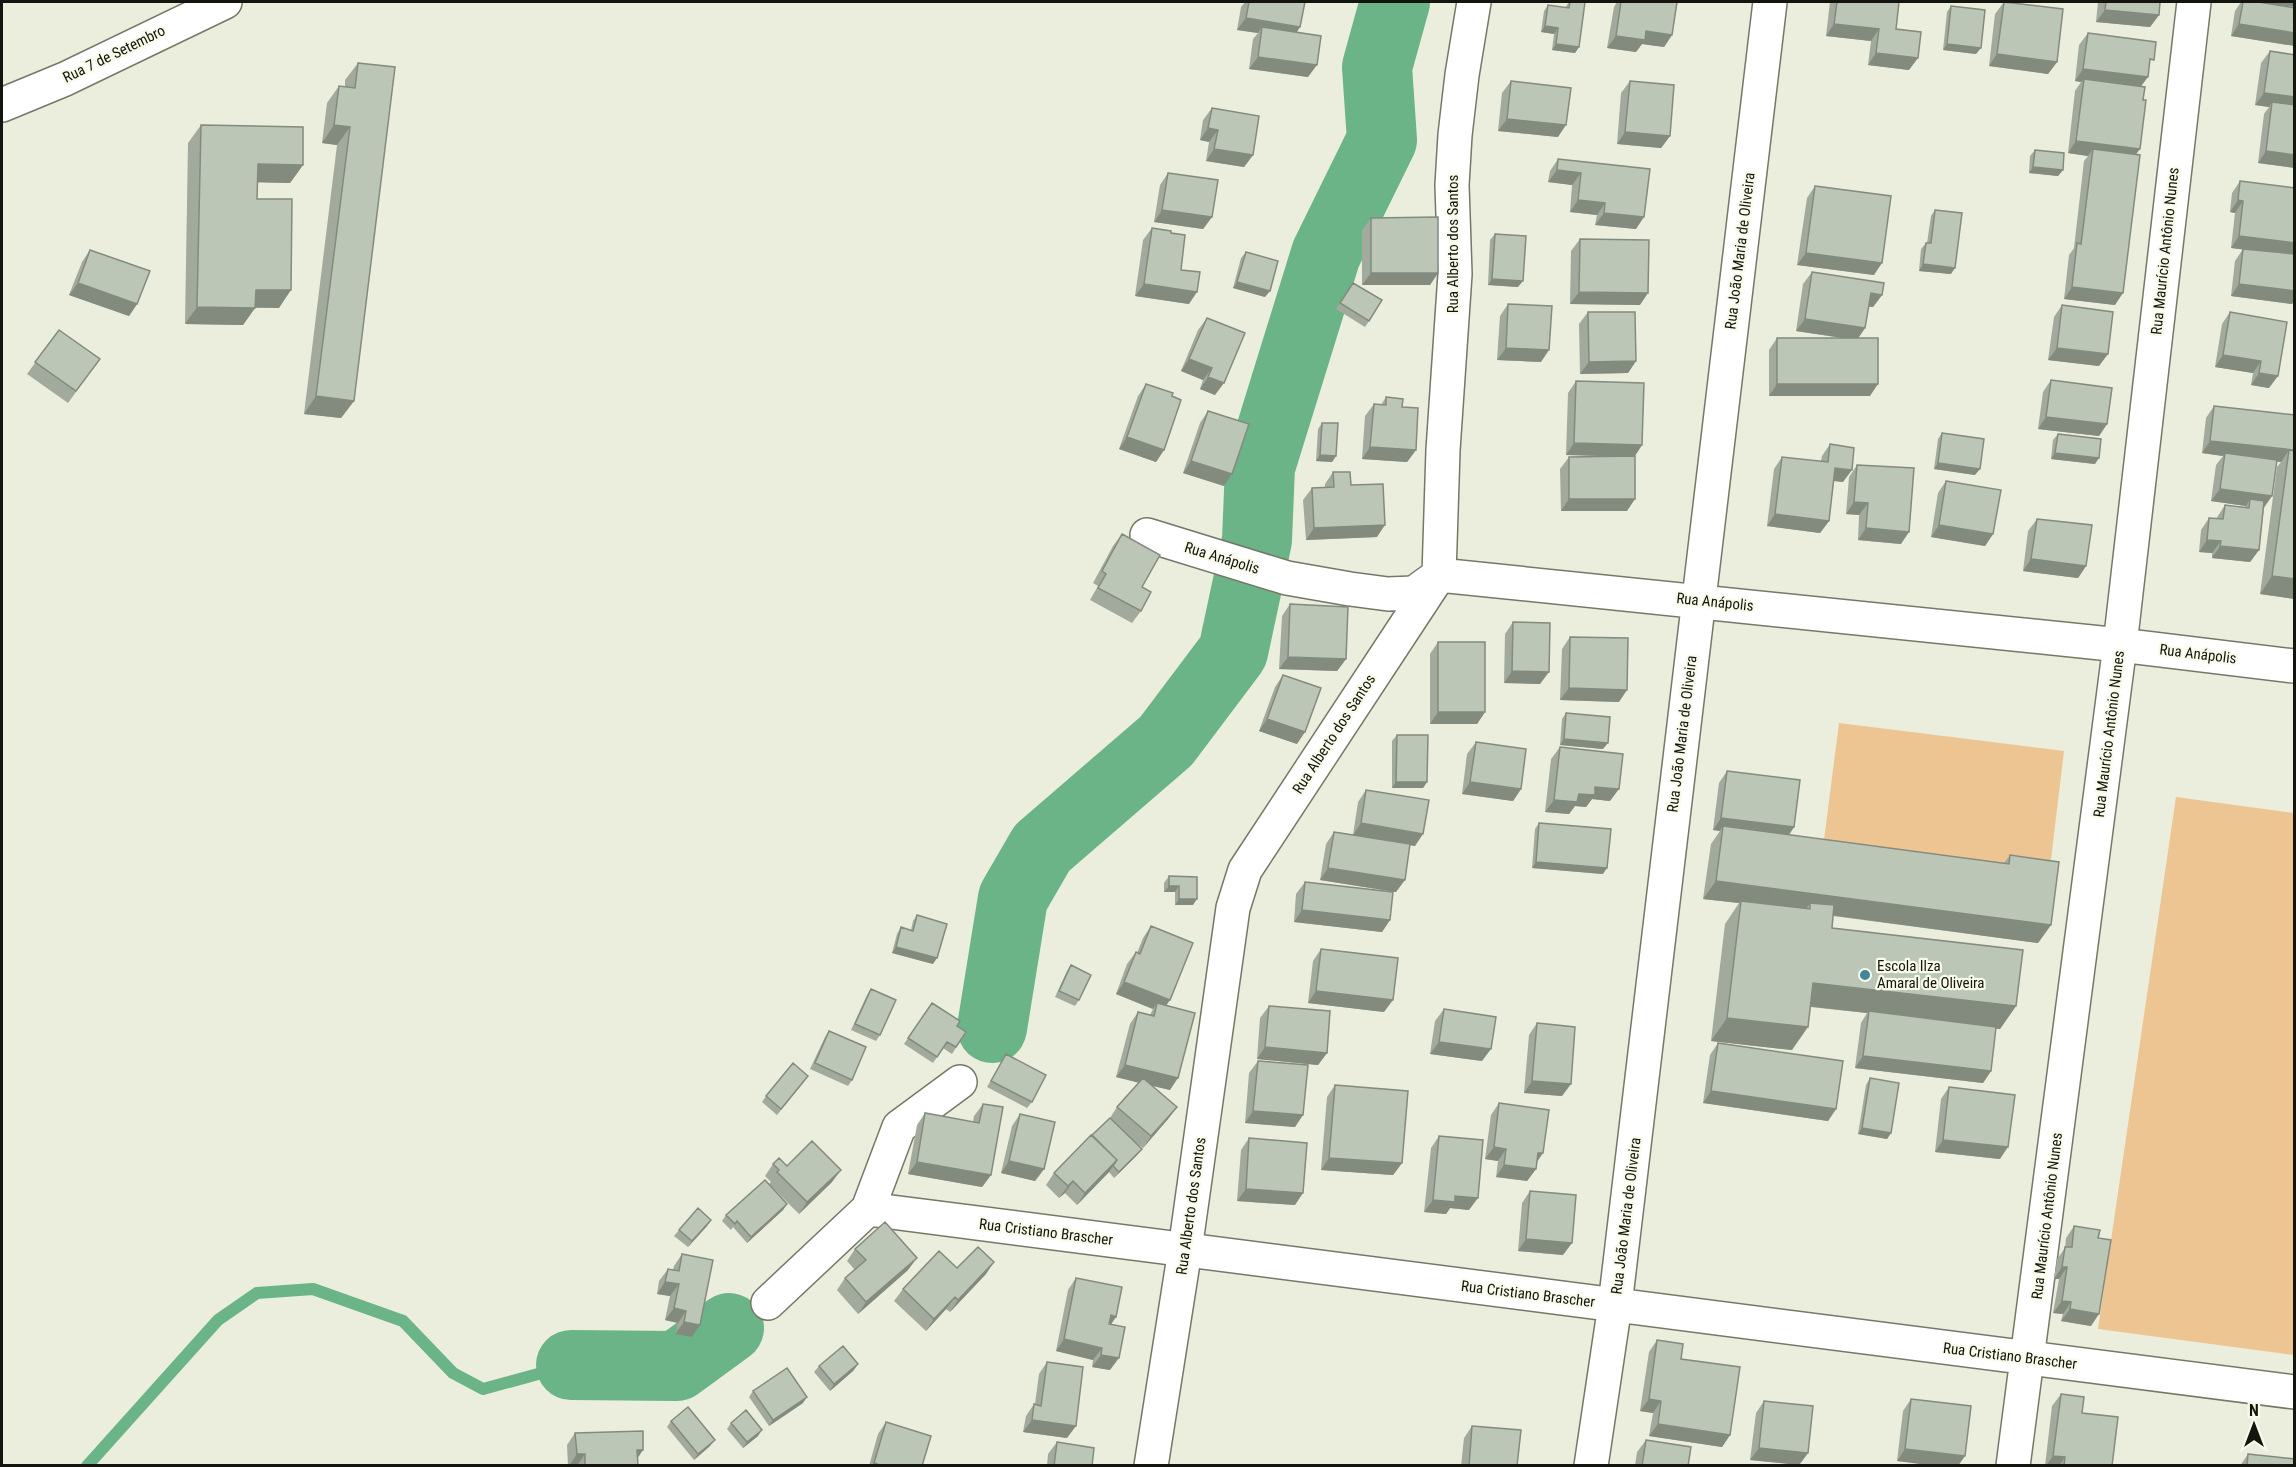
<svg xmlns="http://www.w3.org/2000/svg" width="2296" height="1467" font-family="'Roboto Condensed',sans-serif">
  <style>
    .green { fill: #edc592 }
    .lines { fill: none; stroke-linecap: round; stroke-linejoin: round }
    .stream { stroke: #6ab487; stroke-width: 12 }
    .river { stroke: #6ab487; stroke-width: 70 }
    .minor-casing { stroke: #757867; stroke-width: 36 }
    .minor { stroke: #fff; stroke-width: 33 }
    .wall { fill: #a1aa9d }
    .shaded-wall { fill: #838b7f }
    .building { fill: #bbc6b6; stroke: #838b7f; stroke-width: 1.5 }
    .poi-dot { fill: #448597; stroke: #f8fbe9; stroke-width: 2 }
    .labels { text-anchor: middle; dominant-baseline: central; stroke-width: 4.5; stroke-linejoin: round; paint-order: stroke }
    .street-label { font-size: 15px; fill: #14150e; stroke: #f8fbe9 }
    .poi-label { font-size: 15px; fill: #14150e; stroke: #f8fbe9; text-anchor: start }
  </style>
  <rect width="100%" height="100%" fill="#ebeedc"/>
  <path class="green" d="M1839,723L2064,751L2049,876L1823,848Z
    M2176,797L2294,813V1355L2098,1329Z"/>
  <g class="lines">
    <path class="stream" d="M87,1466L218,1320L257,1293L313,1289L403,1321L453,1373L483,1389L571,1365"/>
    <path class="river" d="M992,1028L1013,898L1042,848L1166,741L1233,652L1257,540L1260,467L1326,254L1382,140L1377,67L1395,2
      M571,1365L677,1366L729,1328"/>
    <defs>
      <path id="minor" d="M2,105L65,79L225,2
        M1147,535L1287,578L1350,589L1388,594L1414,593L1439,575L2120,645L2294,666
        M868,1209L2294,1392
        M768,1303L868,1209L899,1127L960,1082
        M1151,1466L1185,1250L1233,908L1245,870L1439,575L1443,450L1455,274L1452,185L1455,135L1462,75L1474,2
        M1591,1466L1615,1305L1770,2
        M2013,1466L2120,645L2194,2"/>
    </defs>
    <use href="#minor" class="minor-casing"/>
    <use href="#minor" class="minor"/>
  </g>
  <path class="wall" d="M1245,2H1305L1300,27L1297,32L1308,77L1249,69L1253,39L1258,33L1237,30L1241,7Z
    M1569,2H1578L1579,47L1575,53L1552,50L1554,34L1541,32L1544,11L1548,5L1565,8Z
    M1617,2H1677L1672,35L1664,47L1642,44L1636,52L1607,48L1614,7Z
    M1830,2H1899L1896,29L1909,70L1868,65L1871,41L1826,36Z
    M2004,2L2057,62L2048,74L1989,66L1995,14Z
    M2098,2H2160L2159,15L2150,27L2096,22Z
    M2241,2H2295L2278,5L2295,8V46L2231,36L2235,11Z
    M1951,6L1976,54L1943,50L1947,12Z
    M2088,33L2149,66L2141,86L2136,154L2115,305L2064,299L2069,255L2074,248L2084,161L2088,156L2068,153L2075,91L2081,82L2075,81L2079,45Z
    M2270,51L2295,168L2258,163L2264,114L2269,107L2255,105L2261,63Z
    M358,63L354,401L341,418L304,414L337,145L322,143L327,103L339,86L345,87V80Z
    M1511,81L1558,137L1498,131L1502,93Z
    M1630,81L1670,136L1661,148L1617,144L1621,93Z
    M1212,108L1253,155L1244,167L1206,161L1209,142L1200,140L1203,120Z
    M201,125L303,165L290,183L257,182V199L279,308H255L243,325L185,324L188,143Z
    M2035,150L2063,170L2058,176L2029,173L2030,156Z
    M1558,159L1650,169L1636,229L1595,225L1597,215L1570,212L1572,185L1548,182L1550,171Z
    M1168,173L1212,217L1203,229L1154,222L1160,185Z
    M2240,181L2295,188V299L2292,304L2231,296L2235,261L2243,249L2231,248L2235,213L2230,212L2232,193Z
    M1815,186L1874,275L1797,265L1807,198Z
    M1935,210L1951,274L1919,271L1921,249L1926,243H1927L1931,216Z
    M1371,218L1438,273L1430,285H1362V230Z
    M1152,228L1181,270L1189,304L1135,296L1143,240Z
    M1495,234L1518,287L1488,285L1490,240Z
    M1580,239L1640,305L1570,304L1571,251Z
    M90,250L137,304L129,316L69,295L82,262Z
    M1246,252L1265,297L1233,288L1241,258Z
    M1812,272L1882,295L1873,307H1868L1865,328L1858,338L1870,396H1769V350L1777,338H1842L1796,331L1803,284Z
    M1353,283L1369,321L1365,327L1336,309Z
    M1508,304L1541,362L1497,360L1500,316Z
    M2062,305L2099,366L2048,360L2054,317Z
    M1588,312L1636,361L1628,373L1580,374L1579,324Z
    M2230,312L2287,322L2269,388L2251,385L2253,373L2215,367L2222,324Z
    M1207,318L1215,395L1200,389L1203,380L1181,371L1198,330Z
    M59,330L100,359L68,403L27,374Z
    M2051,380L2107,424L2099,436L2038,429L2043,392Z
    M1576,381L1642,445L1635,456L1627,511H1561L1560,469L1569,457L1612,456L1566,455L1568,393Z
    M1146,384L1172,396L1164,450L1156,462L1119,449L1138,396Z
    M1386,397L1402,407L1416,450L1407,462L1362,459L1365,416L1374,404L1381,405Z
    M2214,406L2295,415V599L2260,594L2277,467L2281,462L2277,461L2272,496L2264,508L2259,550L2250,562L2212,558V553L2199,552L2201,530L2209,518L2216,519L2225,505L2244,507L2246,506L2211,501L2216,465L2223,456L2202,453L2206,418Z
    M1208,411L1224,486L1183,473L1200,423Z
    M1322,423L1336,456L1332,462L1316,461L1318,429Z
    M1942,433L1975,475L1934,469L1938,439Z
    M2058,434L2095,464L2051,459L2053,440Z
    M1830,444L1843,482L1834,481L1829,521L1820,533L1767,526L1774,469L1782,457L1821,461L1822,456Z
    M1857,465L1901,544L1858,540L1859,515L1846,514L1849,477Z
    M1333,472L1351,485L1377,537L1306,540L1303,500L1312,488L1325,487V484Z
    M1946,481L1993,534L1985,546L1931,537L1938,493Z
    M2037,519L2086,566L2078,578L2023,571L2028,531Z
    M1122,534L1142,587L1141,611L1132,623L1090,600L1098,586L1093,583L1113,546Z
    M1290,604L1346,659L1337,671L1279,669L1282,616Z
    M1513,622L1540,684L1504,683L1505,634Z
    M1570,637L1619,702L1560,700L1562,649Z
    M1438,642L1485,712L1477,724H1430V654Z
    M1283,675L1297,744L1259,731L1275,687Z
    M1566,713L1603,749L1560,745L1562,719Z
    M1397,735L1427,782L1423,788H1392V741Z
    M1476,742L1521,789L1513,801L1462,794L1467,754Z
    M1560,747L1610,801L1592,799L1586,807L1575,806L1569,814L1545,812L1551,759Z
    M1727,771L1794,827L1789,835L2004,863L2010,855L2051,925L2038,943L1833,916L1832,928L2016,1006L2000,1029H1996L1991,1071L1983,1083L1855,1068L1861,1023L1867,1013L1810,1007L1792,1050L1711,1041L1725,924L1739,903L1703,899L1711,844L1720,831L1713,830L1719,783Z
    M1366,790L1415,846L1410,845L1396,892L1320,880L1326,844L1334,832L1353,835L1358,802Z
    M1539,823L1603,874L1532,868L1535,829Z
    M1169,876L1197,877L1193,905H1175V892H1164V883Z
    M1305,882L1390,920L1382,932L1294,922L1296,894Z
    M917,915L933,964L892,953L897,934L901,927L911,930L913,921Z
    M1151,926L1166,1006L1170,1090L1153,1086L1177,1107L1168,1119L1143,1148L1131,1139L1142,1149L1137,1155L1114,1178L1109,1172L1077,1205L1065,1193L1059,1198L1046,1185L1054,1173L1110,1118L1117,1107L1139,1083L1116,1077L1130,1024L1138,1012L1150,1015L1153,1009L1116,994L1127,964L1136,952L1137,953L1143,938Z
    M1321,949L1384,1012L1308,1003L1313,961Z
    M1071,965L1079,1000L1075,1006L1055,997L1067,971Z
    M871,989L880,1035L876,1041L851,1030L867,995Z
    M932,1003L957,1026L966,1032L952,1054L943,1048L933,1063L904,1044Z
    M1269,1006L1327,1053L1318,1065L1257,1059L1260,1018Z
    M1444,1009L1482,1061L1430,1054L1435,1021Z
    M1537,1023L1562,1096L1524,1093L1529,1035Z
    M829,1031L852,1080L848,1086L810,1069L825,1037Z
    M1718,1043L1836,1109L1828,1121L1703,1103L1710,1055Z
    M1006,1054L1032,1102L1027,1108L987,1087Z
    M1258,1061L1295,1127L1245,1123L1249,1073Z
    M1870,1078L1891,1133L1887,1139L1858,1134L1866,1085Z
    M804,1082L777,1115L762,1102L766,1096Z
    M1335,1085L1402,1163L1393,1175L1321,1170L1327,1097Z
    M1949,1087L2000,1159L1935,1152L1941,1099Z
    M1499,1103L1537,1162L1536,1169L1527,1181L1496,1177L1498,1161L1485,1159L1491,1115Z
    M983,1104L991,1175L982,1187L908,1174L917,1125L925,1113L973,1122L974,1116Z
    M1020,1114L1044,1169L1035,1181L1001,1173L1012,1126Z
    M1439,1136L1469,1210L1450,1208L1446,1214L1424,1212L1431,1148Z
    M1249,1138L1295,1205L1237,1201L1241,1150Z
    M773,1164L787,1166L832,1182L799,1214L769,1184L771,1182L765,1176Z
    M1530,1191L1563,1255L1518,1251L1522,1203Z
    M787,1204L783,1210L747,1243L733,1227L731,1230L722,1221L726,1215Z
    M711,1220L707,1226L688,1247L674,1236L679,1230Z
    M2074,1226L2091,1326L2061,1321L2063,1314L2053,1313L2059,1279H2054L2057,1259L2065,1248L2066,1238Z
    M855,1249L908,1270L858,1314L837,1290L845,1278L855,1270L847,1261Z
    M682,1254L700,1325L692,1337L675,1334L678,1323L665,1320L670,1296L657,1294L659,1281L668,1269L673,1270L674,1266Z
    M957,1268L986,1274L950,1312L946,1309L926,1331L894,1301L903,1289Z
    M1076,1278L1110,1325V1370L1092,1367L1093,1360L1056,1351L1068,1290Z
    M1657,1340L1681,1359L1730,1435L1722,1447L1649,1436L1653,1413L1640,1411L1649,1352Z
    M1047,1362L1067,1438L1023,1432L1026,1416L1034,1404H1035L1039,1374Z
    M858,1364L853,1371L830,1391L814,1372L819,1366Z
    M753,1391L803,1403L769,1426L749,1397Z
    M2061,1394L2082,1413L2112,1466H2045L2052,1406Z
    M1911,1399L1958,1466L1897,1461L1903,1411Z
    M1764,1401L1808,1453L1799,1465L1750,1460L1756,1413Z
    M671,1421L710,1446L694,1460L667,1427Z
    M886,1422L922,1466H869L878,1434Z
    M731,1423L758,1436L743,1448L727,1429Z
    M1472,1426L1517,1466H1461L1464,1438Z
    M575,1433L637,1458L638,1466H568L567,1445Z
    M1646,1440L1688,1466H1635L1637,1452Z
    M1057,1442L1092,1466H1047L1048,1454Z
    M2248,1454L2295,1466H2240Z"/>
  <path class="shaded-wall" d="M1911,2H1950L1949,3Z
    M2252,2H2295V7Z
    M2105,10L2159,15L2150,27L2096,22Z
    M1246,18L1300,27L1292,39L1262,27L1258,33L1237,30Z
    M1834,24L1879,29L1871,41L1826,36Z
    M2239,24L2295,33V46L2231,36Z
    M1545,26L1558,28L1554,34L1541,32Z
    M1646,31L1672,35L1664,47L1642,44L1636,52L1607,48L1616,36Z
    M1556,44L1579,47L1575,53L1552,50Z
    M1947,44L1981,48L1976,54L1943,50Z
    M1876,53L1918,58L1909,70L1868,65Z
    M1997,54L2057,62L2048,74L1989,66Z
    M1258,57L1317,65L1308,77L1249,69Z
    M2083,69L2148,77L2139,89L2084,79L2081,82L2075,81Z
    M2264,93L2295,97V110L2272,102L2269,107L2255,105Z
    M1507,119L1566,125L1558,137L1498,131Z
    M334,125L350,127L337,145L322,143Z
    M1208,128L1218,130L1209,142L1200,140Z
    M1625,132L1670,136L1661,148L1617,144Z
    M2076,141L2140,149L2131,161L2093,149L2088,156L2068,153Z
    M1214,149L1253,155L1244,167L1206,161Z
    M2266,151L2295,155V168L2258,163Z
    M258,164L303,165L290,183L246,182Z
    M2033,167L2063,170L2058,176L2029,173Z
    M1557,170L1581,173L1572,185L1548,182Z
    M1578,200L1605,203L1597,215L1570,212Z
    M2238,200L2243,201L2235,213L2230,212Z
    M1162,210L1212,217L1203,229L1154,222Z
    M1604,213L1644,217L1636,229L1595,225Z
    M2239,236L2295,243V256L2231,248Z
    M1806,253L1882,263L1874,275L1797,265Z
    M1923,264L1955,268L1951,274L1919,271Z
    M1371,273H1438L1430,285H1362Z
    M1492,279L1523,281L1518,287L1488,285Z
    M1237,282L1270,291L1265,297L1233,288Z
    M78,283L137,304L129,316L69,295Z
    M1144,284L1197,292L1189,304L1135,296Z
    M2239,284L2295,291V299L2292,304L2231,296Z
    M2072,287L2123,293L2115,305L2064,299Z
    M256,290H291L279,308L243,307Z
    M1579,292L1648,293L1640,305L1570,304Z
    M1871,293L1882,295L1873,307L1862,305Z
    M197,307L255,308L243,325L185,324Z
    M1805,319L1865,328L1857,340L1796,331Z
    M1506,348L1549,350L1541,362L1497,360Z
    M2057,348L2108,354L2099,366L2048,360Z
    M2223,355L2261,361L2253,373L2215,367Z
    M1189,359L1212,368L1203,380L1181,371Z
    M1636,361L1628,373L1580,374L1589,362Z
    M2259,373L2278,376L2269,388L2251,385Z
    M1208,377L1224,383L1215,395L1200,389Z
    M1777,384H1878L1870,396H1769Z
    M316,396L354,401L341,418L304,414Z
    M2046,417L2107,424L2099,436L2038,429Z
    M1127,437L1164,450L1156,462L1119,449Z
    M2210,441L2289,450L2281,462L2224,456L2225,453L2223,456L2202,453Z
    M1574,443L1642,445L1634,457L1566,455Z
    M1370,447L1416,450L1407,462L1362,459Z
    M2055,453L2099,458L2095,464L2051,459Z
    M1320,455L1336,456L1332,462L1316,461Z
    M1191,461L1232,474L1224,486L1183,473Z
    M1938,463L1980,469L1975,475L1934,469Z
    M1835,468L1852,470L1843,482L1827,480Z
    M2220,489L2272,496L2263,508L2250,499L2246,506L2211,501Z
    M1569,499H1635L1627,511H1561Z
    M1854,502L1868,503L1859,515L1846,514Z
    M1775,514L1829,521L1820,533L1767,526Z
    M1385,525L1377,537L1306,540L1314,528Z
    M1939,525L1993,534L1985,546L1931,537Z
    M1866,528L1909,532L1901,544L1858,540Z
    M2207,540L2221,541L2212,553L2199,552Z
    M2220,546L2259,550L2250,562L2212,558Z
    M2031,559L2086,566L2078,578L2023,571Z
    M2272,576L2295,579V599L2260,594Z
    M1288,657L1346,659L1337,671L1279,669Z
    M1512,671L1549,672L1540,684L1504,683Z
    M1569,688L1627,690L1619,702L1560,700Z
    M1438,712H1485L1477,724H1430Z
    M1267,719L1305,732L1297,744L1259,731Z
    M1564,739L1608,743L1603,749L1560,745Z
    M1396,782H1427L1423,788H1392Z
    M1470,782L1521,789L1513,801L1462,794Z
    M1595,787L1619,789L1610,801L1592,799L1586,807L1575,806L1569,814L1545,812L1554,800L1579,794Z
    M1721,818L1794,827L1786,839L1723,826L1720,831L1713,830Z
    M1361,823L1423,834L1415,846L1353,835Z
    M1536,862L1607,868L1603,874L1532,868Z
    M1328,868L1405,880L1396,892L1320,880Z
    M1716,881L2051,925L2038,943L1807,912L1810,909V903L1804,912L1741,901L1739,903L1703,899Z
    M1169,886H1179L1175,892H1164Z
    M1179,899H1197L1193,905H1175Z
    M1302,910L1390,920L1382,932L1294,922Z
    M896,947L937,958L933,964L892,953Z
    M1124,982L1170,1000L1162,1012L1157,1003L1153,1009L1116,994Z
    M1813,983L2016,1006L2000,1029L1869,1014V1011L1867,1013L1797,1005Z
    M1316,991L1393,1000L1384,1012L1308,1003Z
    M1727,1018L1808,1027L1792,1050L1711,1041Z
    M1439,1042L1491,1049L1482,1061L1430,1054Z
    M1265,1047L1327,1053L1318,1065L1257,1059Z
    M1863,1056L1991,1071L1983,1083L1855,1068Z
    M1125,1065L1178,1078L1170,1090L1116,1077Z
    M1532,1081L1571,1084L1562,1096L1524,1093Z
    M1711,1091L1836,1109L1828,1121L1703,1103Z
    M1177,1107L1168,1119L1143,1148L1151,1136Z
    M1253,1111L1303,1115L1295,1127L1245,1123Z
    M1862,1128L1891,1133L1887,1139L1858,1134Z
    M1943,1140L2008,1147L2000,1159L1935,1152Z
    M1494,1147L1506,1149L1498,1161L1485,1159Z
    M1142,1149L1137,1155L1114,1178L1119,1172Z
    M1538,1153H1543L1535,1165Z
    M1329,1158L1402,1163L1393,1175L1321,1170Z
    M1117,1160L1109,1172L1077,1205L1085,1193Z
    M1009,1161L1044,1169L1035,1181L1001,1173Z
    M917,1162L991,1175L982,1187L908,1174Z
    M1504,1165L1536,1169L1527,1181L1496,1177Z
    M841,1170L832,1182L799,1214L807,1202Z
    M1073,1181L1065,1193L1059,1198L1068,1186Z
    M1246,1189L1303,1193L1295,1205L1237,1201Z
    M1455,1196L1478,1198L1469,1210L1450,1208L1446,1214L1424,1212L1433,1200Z
    M787,1204L783,1210L747,1243L751,1237Z
    M711,1220L707,1226L688,1247L692,1241Z
    M1526,1239L1572,1243L1563,1255L1518,1251Z
    M917,1258L908,1270L858,1314L866,1302Z
    M994,1262L986,1274L950,1312L958,1300Z
    M2062,1267H2067L2059,1279H2054Z
    M665,1282L679,1284L670,1296L657,1294Z
    M955,1297L946,1309L926,1331L934,1319Z
    M2062,1301L2071,1302L2063,1314L2053,1313Z
    M674,1308L686,1311L678,1323L665,1320Z
    M2070,1309L2099,1314L2091,1326L2061,1321Z
    M1111,1315L1116,1317L1108,1329Z
    M684,1322L700,1325L692,1337L675,1334Z
    M1064,1339L1102,1348L1093,1360L1056,1351Z
    M1101,1355L1119,1358L1110,1370L1092,1367Z
    M858,1364L853,1371L830,1391L834,1384Z
    M807,1397L803,1403L769,1426L773,1420Z
    M1649,1399L1661,1401L1653,1413L1640,1411Z
    M1032,1420L1076,1426L1067,1438L1023,1432Z
    M1658,1424L1730,1435L1722,1447L1649,1436Z
    M762,1430L758,1436L743,1448L747,1442Z
    M715,1440L710,1446L694,1460L698,1454Z
    M1759,1448L1808,1453L1799,1465L1750,1460Z
    M1905,1449L1965,1456L1958,1466H1935L1897,1461Z
    M637,1450H643L635,1462Z
    M577,1454H585L577,1466H569Z
    M2053,1456L2065,1457L2059,1466H2046Z"/>
  <path class="building" d="M1249,2H1305L1300,27L1246,18Z
    M1570,2H1585L1579,47L1556,44L1558,28L1545,26L1548,5L1569,8Z
    M1621,2H1677L1672,35L1646,31L1645,40L1616,36Z
    M1837,2H1899L1896,29L1921,32L1918,58L1876,53L1879,29L1834,24Z
    M2004,2L2063,9L2057,62L1997,54Z
    M2106,2H2160L2159,15L2105,10Z
    M2243,2H2258L2295,8V33L2239,24Z
    M1951,6L1985,10L1981,48L1947,44Z
    M1262,27L1321,36L1317,65L1258,57Z
    M2088,33L2156,42L2154,60L2150,59L2148,77L2083,69Z
    M2270,51L2295,55V97L2264,93Z
    M358,63L395,67L354,401L316,396L350,127L334,125L339,86L355,88Z
    M2084,79L2145,87L2143,100H2146L2140,149L2076,141Z
    M1511,81L1571,88L1566,125L1507,119Z
    M1630,81L1674,85L1670,136L1625,132Z
    M2272,102L2295,105V155L2266,151Z
    M1212,108L1259,116L1253,155L1214,149L1218,130L1208,128Z
    M201,125L303,127V165L258,164L257,199H292L291,290H256L255,308L197,307Z
    M2093,149L2140,155L2123,293L2072,287L2077,243L2081,244Z
    M2035,150L2064,153L2063,170L2033,167Z
    M1558,159L1650,169L1644,217L1604,213L1605,203L1578,200L1581,173L1557,170Z
    M1168,173L1218,180L1212,217L1162,210Z
    M2240,181L2295,188V243L2239,236L2243,201L2238,200Z
    M1815,186L1891,196L1882,263L1806,253Z
    M1935,210L1962,213L1955,268L1923,264L1926,243H1931Z
    M1438,217V273H1371V218Z
    M1152,228L1171,231V233L1185,235L1181,270L1200,272L1197,292L1144,284Z
    M1495,234L1526,236L1523,281L1492,279Z
    M1580,239L1649,240L1648,293L1579,292Z
    M2243,249L2295,254V291L2239,284Z
    M90,250L150,271L137,304L78,283Z
    M1246,252L1278,261L1270,291L1237,282Z
    M1812,272L1884,283L1882,295L1871,293L1865,328L1805,319Z
    M1353,283L1382,300L1369,321L1340,303Z
    M1508,304L1552,306L1549,350L1506,348Z
    M2062,305L2113,312L2108,354L2057,348Z
    M1588,312H1635L1636,361L1589,362Z
    M2230,312L2287,322L2278,376L2259,373L2261,361L2223,355Z
    M1207,318L1245,333L1224,383L1208,377L1212,368L1189,359Z
    M59,330L100,359L76,391L35,362Z
    M1777,338H1878V384H1777Z
    M2051,380L2112,388L2107,424L2046,417Z
    M1576,381L1644,383L1642,445L1574,443Z
    M1146,384L1173,393L1172,396L1181,400L1164,450L1127,437Z
    M1386,397L1403,399L1402,407L1418,408L1416,450L1370,447L1374,404L1386,405Z
    M2214,406L2295,415L2294,450L2210,441Z
    M1208,411L1249,424L1232,474L1191,461Z
    M1322,423H1338L1336,456L1320,455Z
    M1942,433L1984,439L1980,469L1938,463Z
    M2058,434L2101,439L2099,458L2055,453Z
    M1830,444L1854,448L1852,470L1835,468L1829,521L1775,514L1782,457L1828,462Z
    M2289,450L2295,451V579L2272,576Z
    M2225,453L2277,460L2272,496L2220,489Z
    M1635,456V499H1569V457Z
    M1857,465L1914,468L1909,532L1866,528L1868,503L1854,502Z
    M1333,472H1350L1351,485L1383,484L1385,525L1314,528L1312,488L1334,487Z
    M1946,481L2001,490L1993,534L1939,525Z
    M2250,499L2264,501L2259,550L2220,546L2221,541L2207,540L2209,518L2223,519L2225,505L2249,508Z
    M2037,519L2092,525L2086,566L2031,559Z
    M1122,534L1160,555L1142,587L1151,592L1141,611L1098,588L1106,574L1102,571Z
    M1290,604L1348,607L1346,659L1288,657Z
    M1513,622L1550,623L1549,672L1512,671Z
    M1570,637L1628,638L1627,690L1569,688Z
    M1438,642H1485V712H1438Z
    M1283,675L1321,688L1305,732L1267,719Z
    M1566,713L1610,717L1608,743L1564,739Z
    M1397,735H1428L1427,782H1396Z
    M1476,742L1526,749L1521,789L1470,782Z
    M1560,747L1623,754L1619,789L1595,787V795L1579,794L1577,802L1554,800Z
    M1727,771L1800,780L1794,827L1721,818Z
    M1366,790L1429,800L1423,834L1361,823Z
    M1539,823L1611,829L1607,868L1536,862Z
    M1723,826L2009,864L2010,855L2059,862L2051,925L1716,881Z
    M1334,832L1410,844L1405,880L1328,868Z
    M1169,876L1197,877V899H1179V886H1169Z
    M1305,882L1393,892L1390,920L1302,910Z
    M1741,901L1810,909V903L1834,905L1832,928L2023,950L2016,1006L1813,983L1808,1027L1727,1018Z
    M917,915L947,924L937,958L896,947L901,927L913,931Z
    M1151,926L1193,943L1170,1000L1124,982L1136,952L1140,954Z
    M1321,949L1398,958L1393,1000L1316,991Z
    M1071,965L1091,975L1079,1000L1059,991Z
    M871,989L896,1000L880,1035L855,1024Z
    M932,1003L960,1021L957,1026L966,1032L956,1047L947,1042L937,1057L908,1038Z
    M1157,1003L1195,1013L1178,1078L1125,1065L1138,1012L1154,1016Z
    M1269,1006L1330,1011L1327,1053L1265,1047Z
    M1444,1009L1496,1017L1491,1049L1439,1042Z
    M1869,1011L1996,1027L1991,1071L1863,1056Z
    M1537,1023L1575,1027L1571,1084L1532,1081Z
    M829,1031L866,1047L852,1080L815,1063Z
    M1718,1043L1843,1061L1836,1109L1711,1091Z
    M1006,1054L1046,1075L1032,1102L991,1081Z
    M1258,1061L1308,1065L1303,1115L1253,1111Z
    M793,1063L808,1076L781,1109L766,1096Z
    M1143,1078L1177,1107L1151,1136L1117,1107Z
    M1870,1078L1899,1083L1891,1133L1862,1128Z
    M1335,1085L1408,1091L1402,1163L1329,1158Z
    M1949,1087L2015,1095L2008,1147L1943,1140Z
    M1499,1103L1549,1110L1543,1153H1538L1536,1169L1504,1165L1506,1149L1494,1147Z
    M983,1104L1003,1107L991,1175L917,1162L925,1113L979,1123Z
    M1020,1114L1055,1122L1044,1169L1009,1161Z
    M1110,1118L1142,1149L1119,1172L1113,1166L1117,1160L1092,1135Z
    M1091,1135L1117,1160L1085,1193L1073,1181L1068,1186L1054,1173Z
    M1439,1136L1483,1140L1478,1198L1455,1196V1202L1433,1200Z
    M1249,1138L1307,1143L1303,1193L1246,1189Z
    M812,1141L841,1170L807,1202L777,1172L779,1170L773,1164L779,1158L787,1166Z
    M765,1180L787,1204L751,1237L737,1221L735,1224L726,1215Z
    M1530,1191L1576,1195L1572,1243L1526,1239Z
    M698,1208L711,1220L692,1241L679,1230Z
    M885,1222L917,1258L866,1302L845,1278L866,1260L855,1249Z
    M2074,1226L2100,1230L2098,1238L2111,1240L2099,1314L2070,1309L2071,1302L2062,1301L2067,1267H2062L2065,1247H2072Z
    M978,1247L994,1262L958,1300L955,1297L934,1319L903,1289L939,1251L957,1268Z
    M682,1254L713,1260L700,1325L684,1322L686,1311L674,1308L679,1284L665,1282L668,1269L679,1271Z
    M1076,1278L1122,1287L1116,1317L1111,1315L1109,1324L1125,1327L1119,1358L1101,1355L1102,1348L1064,1339Z
    M1657,1340L1683,1344L1681,1359L1740,1367L1730,1435L1658,1424L1661,1401L1649,1399Z
    M843,1346L858,1364L834,1384L819,1366Z
    M1047,1362L1083,1367L1076,1426L1032,1420L1034,1404L1041,1406Z
    M787,1368L807,1397L773,1420L753,1391Z
    M2061,1394L2084,1397L2082,1413L2118,1417L2112,1466H2064L2065,1457L2053,1456Z
    M1911,1399L1971,1406L1965,1456L1905,1449Z
    M1764,1401L1813,1406L1808,1453L1759,1448Z
    M688,1407L715,1440L698,1454L671,1421Z
    M746,1410L762,1430L747,1442L731,1423Z
    M886,1422L931,1436L922,1466H883L874,1463Z
    M1472,1426L1521,1430L1517,1466H1469Z
    M643,1431V1450H637L638,1466H585V1454H577L575,1433Z
    M1646,1440L1691,1447L1688,1466H1642Z
    M1057,1442L1094,1448L1092,1466H1054Z
    M2248,1454L2295,1459V1466H2247Z"/>
  <circle class="poi-dot" cx="1865" cy="975" r="6"/>
  <g class="labels">
    <g class="street-label">
      <text transform="translate(114 54) rotate(-26)">Rua 7 de Setembro</text>
      <text transform="translate(1453 244) rotate(-90)">Rua Alberto dos Santos</text>
      <text transform="translate(1740 251) rotate(-83)">Rua João Maria de Oliveira</text>
      <text transform="translate(2165 251) rotate(-84)">Rua Maurício Antônio Nunes</text>
      <text transform="translate(1222 558) rotate(17)">Rua Anápolis</text>
      <text transform="translate(1715 602) rotate(6)">Rua Anápolis</text>
      <text transform="translate(2198 654) rotate(7)">Rua Anápolis</text>
      <text transform="translate(1334 734) rotate(-57)">Rua Alberto dos Santos</text>
      <text transform="translate(1682 734) rotate(-83)">Rua João Maria de Oliveira</text>
      <text transform="translate(2109 734) rotate(-83)">Rua Maurício Antônio Nunes</text>
      <text transform="translate(1191 1206) rotate(-82)">Rua Alberto dos Santos</text>
      <text transform="translate(1626 1216) rotate(-83)">Rua João Maria de Oliveira</text>
      <text transform="translate(2047 1216) rotate(-83)">Rua Maurício Antônio Nunes</text>
      <text transform="translate(1046 1232) rotate(7)">Rua Cristiano Brascher</text>
      <text transform="translate(1528 1294) rotate(7)">Rua Cristiano Brascher</text>
      <text transform="translate(2010 1356) rotate(7)">Rua Cristiano Brascher</text>
    </g>
    <g class="poi-label">
      <text x="1877" y="966">Escola Ilza<tspan x="1877" dy="17">Amaral de Oliveira</tspan></text>
    </g>
  </g>
  <rect width="2296" height="1467" fill="none" stroke="#14150e" stroke-width="6"/>
  <g transform="translate(2254 1425)" stroke="#f8fbe9" stroke-width="4.5" paint-order="stroke">
  <path d="M0-4.5L10 22L0 15L-10 22Z" fill="#14150e"/>
  <text y="-9" font-size="16" font-weight="bold" text-anchor="middle" fill="#14150e">N</text>
  </g>
</svg>
